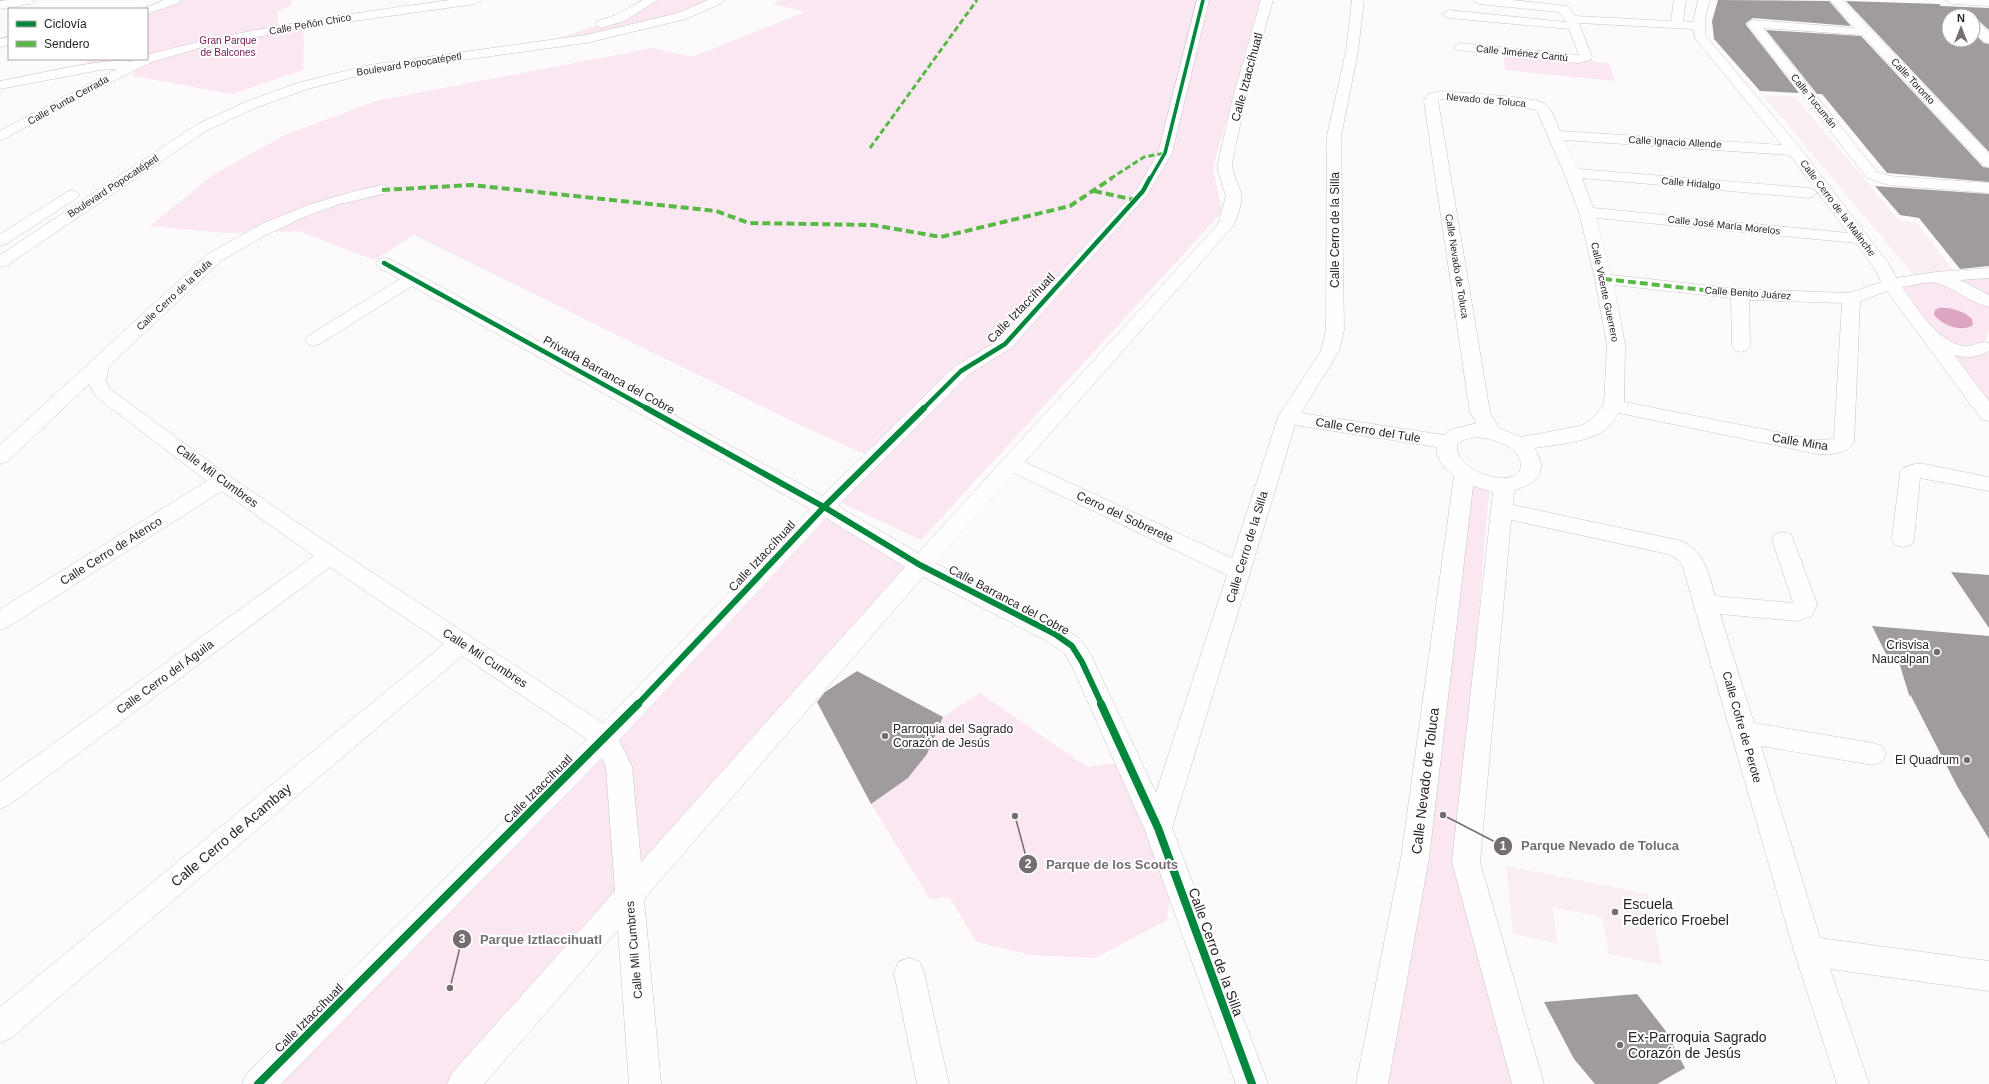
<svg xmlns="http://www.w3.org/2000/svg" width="1989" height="1084" font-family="Arial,sans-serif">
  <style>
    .built { fill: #f9eef3 }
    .green { fill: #fae7f1 }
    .water { fill: #dca6c3 }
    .building { fill: #a09b9e }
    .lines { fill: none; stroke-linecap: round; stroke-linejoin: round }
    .minor-casing { stroke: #c9c5c7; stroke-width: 1 }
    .minor { fill: #fffefe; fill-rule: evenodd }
    .quiet-far1 { stroke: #58b947; stroke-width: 3; stroke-dasharray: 6 3; stroke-linecap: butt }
    .quiet { stroke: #58b947; stroke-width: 4; stroke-dasharray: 8 4; stroke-linecap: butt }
    .cycleway-far3-casing { stroke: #fff; stroke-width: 5 }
    .cycleway-far2-casing { stroke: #fff; stroke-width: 6 }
    .cycleway-far1-casing { stroke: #fff; stroke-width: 8 }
    .cycleway-casing { stroke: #fff; stroke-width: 10 }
    .cycleway-far3 { stroke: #00873e; stroke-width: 3.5 }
    .cycleway-far2 { stroke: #00873e; stroke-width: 4.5 }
    .cycleway-far1 { stroke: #00873e; stroke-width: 6 }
    .cycleway { stroke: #00873e; stroke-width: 8 }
    .poi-dot { fill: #746e71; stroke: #fff; stroke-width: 1.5 }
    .labels { text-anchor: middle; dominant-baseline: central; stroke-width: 4; stroke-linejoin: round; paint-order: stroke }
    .far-street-label { font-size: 10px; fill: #2a2326; stroke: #fff }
    .far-park-label { font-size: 10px; fill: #721751; stroke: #fff }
    .street-label { font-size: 12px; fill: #2a2326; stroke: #fff }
    .poi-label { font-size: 12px; fill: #2a2326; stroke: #fff; text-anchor: end }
    .near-street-label { font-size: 14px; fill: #2a2326; stroke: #fff }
    .near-poi-label { font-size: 14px; fill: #2a2326; stroke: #fff; text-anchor: start }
    .leader { fill: none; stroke: #746e71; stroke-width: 1.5 }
    .callout-dot { fill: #746e71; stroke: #fff; stroke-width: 1.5 }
    .mark-label { font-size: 12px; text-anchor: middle; font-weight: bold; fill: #fff }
    .callout-label { font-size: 13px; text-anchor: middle; font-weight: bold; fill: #746e71; stroke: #fff; stroke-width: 4; stroke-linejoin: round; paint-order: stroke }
  </style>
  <rect width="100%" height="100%" fill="#fcfafb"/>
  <path class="built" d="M1763,95L1795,97L1899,220L1916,222L1954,271L1914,275Z
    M1506,866L1648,894L1662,965L1609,954L1602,917L1553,907L1557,943L1513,934Z"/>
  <path class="green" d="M175,0H292L290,6L277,11L278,25L304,24L303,70L232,94L134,76L136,64L100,66L87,63L89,59H147V10Z
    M652,0H718L682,16L541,44L620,18Z
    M781,0H1260L1213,168L1222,212L921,540L840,502L881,461L804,427L414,235L374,260L299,231L226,233L150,226L213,175L285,135L376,101L653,48L692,57L806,12L774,4Z
    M1503,53L1609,63L1615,81L1505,70Z
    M1989,273V330L1983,346L1989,354V415L1891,285Z
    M1465,482L1490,491L1487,515L1457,862L1514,1084H1382Z
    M824,507L920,565L463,1084H258Z
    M980,693L1087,767L1126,762L1173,869L1167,920L1095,958L1031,955L977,942L949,897L930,899L871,804L908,778L927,754L943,717Z"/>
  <path class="water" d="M1939,308C1951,307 1963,311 1972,319L1973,325C1962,333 1942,325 1934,315L1935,310Z"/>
  <path class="building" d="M1718,0L1829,1L1851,26L1753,18L1746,23V25L1799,93L1760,91L1714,39L1712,21Z
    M1846,1L1939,4L1941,6L1989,8V30L1978,20L1973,19V16H1949V40H1973V33L1984,43L1989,44V152Z
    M1766,30L1861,36L1983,167L1989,168V182L1887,173L1822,94H1817Z
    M1875,186L1989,194V266L1960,269L1919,218L1900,215Z
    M1951,572L1989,575V628Z
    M1872,626L1989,636V839L1957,786L1911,696L1909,695L1899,662L1889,660Z
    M857,671L943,717L927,754L908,778L871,804L817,702L825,692Z
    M1637,994L1665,1030L1685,1068L1657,1084H1595L1574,1059L1544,1002Z"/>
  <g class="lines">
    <defs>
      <path id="minor" d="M9,0H36L30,4L0,9V1Z
        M164,0H181L179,3L147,14V9H142Z
        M450,0H481L475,4L304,28L203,47L152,62L95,90L0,141V131L117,69L100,70L0,89V81C23,77 115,55 131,62L137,59H147V55C246,28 348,14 450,0Z
        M643,0H658L624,21L601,28L595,24L597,21L616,15Z
        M708,0H724L722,3L686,19L586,43L369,73L308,89L255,108L206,131L6,266L0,267V255L196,125L245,102L298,83L369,65L586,35L678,13Z
        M1197,0H1209L1172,153L1148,194L1011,348L968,375L838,506L918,553L1218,224L1226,196L1218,171V163L1232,101L1261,0H1273L1245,101L1232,163C1232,175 1239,183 1241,194C1243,205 1237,215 1234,225L1025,462L1232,558L1278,417L1321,351L1326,330L1327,136L1346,51L1352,0H1364L1358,51L1341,136L1344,330L1339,351L1301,413L1444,435L1450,430L1477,423L1470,413L1424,101L1428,94L1440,91C1458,93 1534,96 1545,104C1553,110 1556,122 1560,131L1782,145L1695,38L1693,29L1579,23L1592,57L1591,60L1578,63L1456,50L1454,47L1460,43L1579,55L1569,29L1448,18L1442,14L1448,10L1566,22L1559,12L1479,4L1473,0H1512L1567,6L1575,16L1671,21L1674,0H1686L1683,21L1693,22L1698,0H1710L1705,17V35L1800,148L1889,264L1896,278L1936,272L1989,268V278L1960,280L1989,295V307C1970,303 1955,288 1936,283C1926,281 1911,286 1902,287C1919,309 1934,339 1963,346C1972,348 1979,340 1989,343V351C1978,358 1967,358 1954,355L1989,401V421L1982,420L1887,291L1860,301L1854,442C1846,455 1832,454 1818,454L1619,413C1615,418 1611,424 1607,428C1591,442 1555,445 1534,448C1550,471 1537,484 1514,490L1513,505L1682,541C1707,555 1707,571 1715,596L1793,603L1772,540L1775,534L1783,532L1791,534L1817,604L1812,616L1796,621L1720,614L1754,723L1873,743L1882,746L1886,754L1882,762L1873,765L1761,746L1820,938L1989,961V991L1830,969L1869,1084H1837L1794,951L1682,564L1679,560L1668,554L1511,520L1480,862L1544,1084H1512L1452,862L1493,492L1473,486L1429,858L1388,1084H1356L1401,858L1454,476C1445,469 1435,459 1437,447L1295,425L1172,828L1268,1084H1236L1144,828L1072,666L1064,653L1047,641L923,577L644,899L661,1084H629L618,930L484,1084H447L452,1073L615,891L606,767L602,758L281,1084H242L247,1073L587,739L462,656L11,1038L0,1043V1007L444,644L330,567L9,805L0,809V782L314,556L222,491L8,627L0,630V609L207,481L95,396L89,384L7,462L0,464V445L209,253L264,223L308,205L355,191L382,185L387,187L390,190L387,193L340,204L304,217L262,237L221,261L109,366L106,380L110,389L229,476L338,550L603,723L810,509L412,286L320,344L314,346L308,344L305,340L308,336L400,279L378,267L376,263L378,259L384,258L390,259L822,496L954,367L999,340L1137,189L1158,153ZM1440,99L1534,109L1538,113L1564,173L1579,212L1595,279L1607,345L1604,405L1592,419L1580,426L1522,437L1499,428L1490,413L1438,101ZM1564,140L1790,155L1848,233L1593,208L1582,178L1809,198L1814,196L1817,193L1814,190L1809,188L1578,169ZM1596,218L1856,243L1875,269L1881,282L1849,293L1740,289L1611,275ZM1614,285L1731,298L1732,346L1735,350L1741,352L1747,350L1750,346L1749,300L1842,303L1834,439L1818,440L1624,402L1625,345ZM1477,437C1492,439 1519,445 1521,464C1521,470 1519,473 1514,476C1495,484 1455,467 1457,445L1464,440ZM1014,473L1227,575L1156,793L1091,655L1080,639L1063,627L935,563ZM826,518L905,567L641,862L632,767L619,740Z
        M1830,0H1843L1989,154V167L1984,166L1862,35L1763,28L1877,172L1890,176L1989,183V193L1889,185L1867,178L1747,24L1753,20L1855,28Z
        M1946,0H1989V6L1952,4Z
        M1973,20L1977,21L1989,32V43L1985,42L1973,31Z
        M9,37V45L0,47V39Z
        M72,190L77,192L80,195L77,198L6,244L0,246V234L67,192Z
        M1915,464H1924L1989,477V491L1920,478L1914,539L1911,545L1903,547L1895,545L1892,539L1900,473L1903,468Z
        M909,958L920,962L924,973L949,1084H917L894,973L898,962Z"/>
    </defs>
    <use href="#minor" class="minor-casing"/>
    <use href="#minor" class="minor"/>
    <path class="quiet-far1" d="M870,148L977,0
      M1110,179L1144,157L1165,153"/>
    <path class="quiet" d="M382,190L471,185L716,211L749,223L873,225L941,237L1070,206L1112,178
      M1094,191L1135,200
      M1604,279L1740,294"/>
    <defs>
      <path id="cycleway-far3" d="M1150,179L1165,153L1203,0"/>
      <path id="cycleway-far2" d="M384,263L648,409
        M923,409L961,371L1005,344L1143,191L1150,178"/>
      <path id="cycleway-far1" d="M646,408L824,507L920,565L1055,634L1072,646L1082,662L1102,705
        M637,705L824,507L924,408"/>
      <path id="cycleway" d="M1101,704L1158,828L1252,1084
        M258,1084L638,704"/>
    </defs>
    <use href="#cycleway-far3" class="cycleway-far3-casing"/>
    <use href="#cycleway-far2" class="cycleway-far2-casing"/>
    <use href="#cycleway-far1" class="cycleway-far1-casing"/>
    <use href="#cycleway" class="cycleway-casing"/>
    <use href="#cycleway-far3" class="cycleway-far3"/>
    <use href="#cycleway-far2" class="cycleway-far2"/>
    <use href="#cycleway-far1" class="cycleway-far1"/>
    <use href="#cycleway" class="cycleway"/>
  </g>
  <g class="poi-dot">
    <circle cx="1937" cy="652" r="4"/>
    <circle cx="885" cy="736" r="4"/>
    <circle cx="1967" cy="760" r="4"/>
    <circle cx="1615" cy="912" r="4"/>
    <circle cx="1620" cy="1045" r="4"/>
  </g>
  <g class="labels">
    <g class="far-street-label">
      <text transform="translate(310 24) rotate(-10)">Calle Peñón Chico</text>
      <text transform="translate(1522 53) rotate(6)">Calle Jiménez Cantú</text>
      <text transform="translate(409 64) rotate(-9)">Boulevard Popocatépetl</text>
      <text transform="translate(1913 81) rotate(47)">Calle Toronto</text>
      <text transform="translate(68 100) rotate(-29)">Calle Punta Cerrada</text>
      <text transform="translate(1486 100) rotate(5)">Nevado de Toluca</text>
      <text transform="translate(1814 101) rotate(51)">Calle Tucumán</text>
      <text transform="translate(1675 142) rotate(3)">Calle Ignacio Allende</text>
      <text transform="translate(1691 183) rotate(5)">Calle Hidalgo</text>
      <text transform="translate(113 186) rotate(-33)">Boulevard Popocatépetl</text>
      <text transform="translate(1838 208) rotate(53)">Calle Cerro de la Malinche</text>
      <text transform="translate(1724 225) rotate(6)">Calle José María Morelos</text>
      <text transform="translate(1457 266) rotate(81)">Calle Nevado de Toluca</text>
      <text transform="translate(1605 292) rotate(78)">Calle Vicente Guerrero</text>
      <text transform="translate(1748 293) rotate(4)">Calle Benito Juárez</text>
      <text transform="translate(174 295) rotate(-43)">Calle Cerro de la Bufa</text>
    </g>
    <g class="far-park-label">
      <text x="228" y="40">Gran Parque<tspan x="228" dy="12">de Balcones</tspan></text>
    </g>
    <g class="street-label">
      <text transform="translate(1247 77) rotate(-75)">Calle Iztaccíhuatl</text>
      <text transform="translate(1335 230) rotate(-90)">Calle Cerro de la Silla</text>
      <text transform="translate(1021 308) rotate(-46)">Calle Iztaccíhuatl</text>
      <text transform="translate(609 375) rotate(29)">Privada Barranca del Cobre</text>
      <text transform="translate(1368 430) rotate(9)">Calle Cerro del Tule</text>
      <text transform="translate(1800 442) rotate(9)">Calle Mina</text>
      <text transform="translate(217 476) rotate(36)">Calle Mil Cumbres</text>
      <text transform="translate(1125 517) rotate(25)">Cerro del Sobrerete</text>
      <text transform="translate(1247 547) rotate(-73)">Calle Cerro de la Silla</text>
      <text transform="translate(111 551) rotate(-32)">Calle Cerro de Atenco</text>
      <text transform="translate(762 556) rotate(-47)">Calle Iztaccíhuatl</text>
      <text transform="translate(1009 600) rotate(28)">Calle Barranca del Cobre</text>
      <text transform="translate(485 658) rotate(33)">Calle Mil Cumbres</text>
      <text transform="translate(165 677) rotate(-36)">Calle Cerro del Águila</text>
      <text transform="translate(1742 727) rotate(74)">Calle Cofre de Perote</text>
      <text transform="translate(538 789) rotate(-45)">Calle Iztaccíhuatl</text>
      <text transform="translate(634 950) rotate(-95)">Calle Mil Cumbres</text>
      <text transform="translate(309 1018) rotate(-45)">Calle Iztaccíhuatl</text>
    </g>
    <g class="poi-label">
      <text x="1929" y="645">Crisvisa<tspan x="1929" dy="14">Naucalpan</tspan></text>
      <text x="893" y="729" text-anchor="start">Parroquia del Sagrado<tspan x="893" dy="14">Corazón de Jesús</tspan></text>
      <text x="1959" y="760">El Quadrum</text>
    </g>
    <g class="near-street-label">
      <text transform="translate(1425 781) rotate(-83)">Calle Nevado de Toluca</text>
      <text transform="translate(231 835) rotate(-40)">Calle Cerro de Acambay</text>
      <text transform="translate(1216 952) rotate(70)">Calle Cerro de la Silla</text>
    </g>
    <g class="near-poi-label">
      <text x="1623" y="904">Escuela<tspan x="1623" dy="16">Federico Froebel</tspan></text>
      <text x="1628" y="1037">Ex-Parroquia Sagrado<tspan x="1628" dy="16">Corazón de Jesús</tspan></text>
    </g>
  </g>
  <path class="leader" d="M1443 815L1503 846M1015 816L1028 864M450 988L462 939"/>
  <g class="callout-dot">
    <circle cx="1443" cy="815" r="4"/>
    <circle cx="1015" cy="816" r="4"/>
    <circle cx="450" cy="988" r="4"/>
    <circle cx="1503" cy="846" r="10"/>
    <circle cx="1028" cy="864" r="10"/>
    <circle cx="462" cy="939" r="10"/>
  </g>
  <g class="mark-label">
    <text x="1503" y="850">1</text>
    <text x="1028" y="868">2</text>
    <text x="462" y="943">3</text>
  </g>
  <g class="callout-label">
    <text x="1600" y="850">Parque Nevado de Toluca</text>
    <text x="1112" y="869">Parque de los Scouts</text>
    <text x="541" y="944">Parque Iztlaccihuatl</text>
  </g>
  <rect x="8" y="8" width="140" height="52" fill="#ffffff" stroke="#aaa7a8"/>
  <rect x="16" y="21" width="20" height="6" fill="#00873e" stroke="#aaa7a8"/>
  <text x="44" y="28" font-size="12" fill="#2a2326">Ciclovía</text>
  <rect x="16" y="41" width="20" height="6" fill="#58b947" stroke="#aaa7a8"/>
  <text x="44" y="48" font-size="12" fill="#2a2326">Sendero</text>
  <g transform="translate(1961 28)"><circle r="19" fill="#ffffff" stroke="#aaa7a8"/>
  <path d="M0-3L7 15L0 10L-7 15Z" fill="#746e71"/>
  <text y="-6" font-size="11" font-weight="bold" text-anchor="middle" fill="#2a2326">N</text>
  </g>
</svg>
